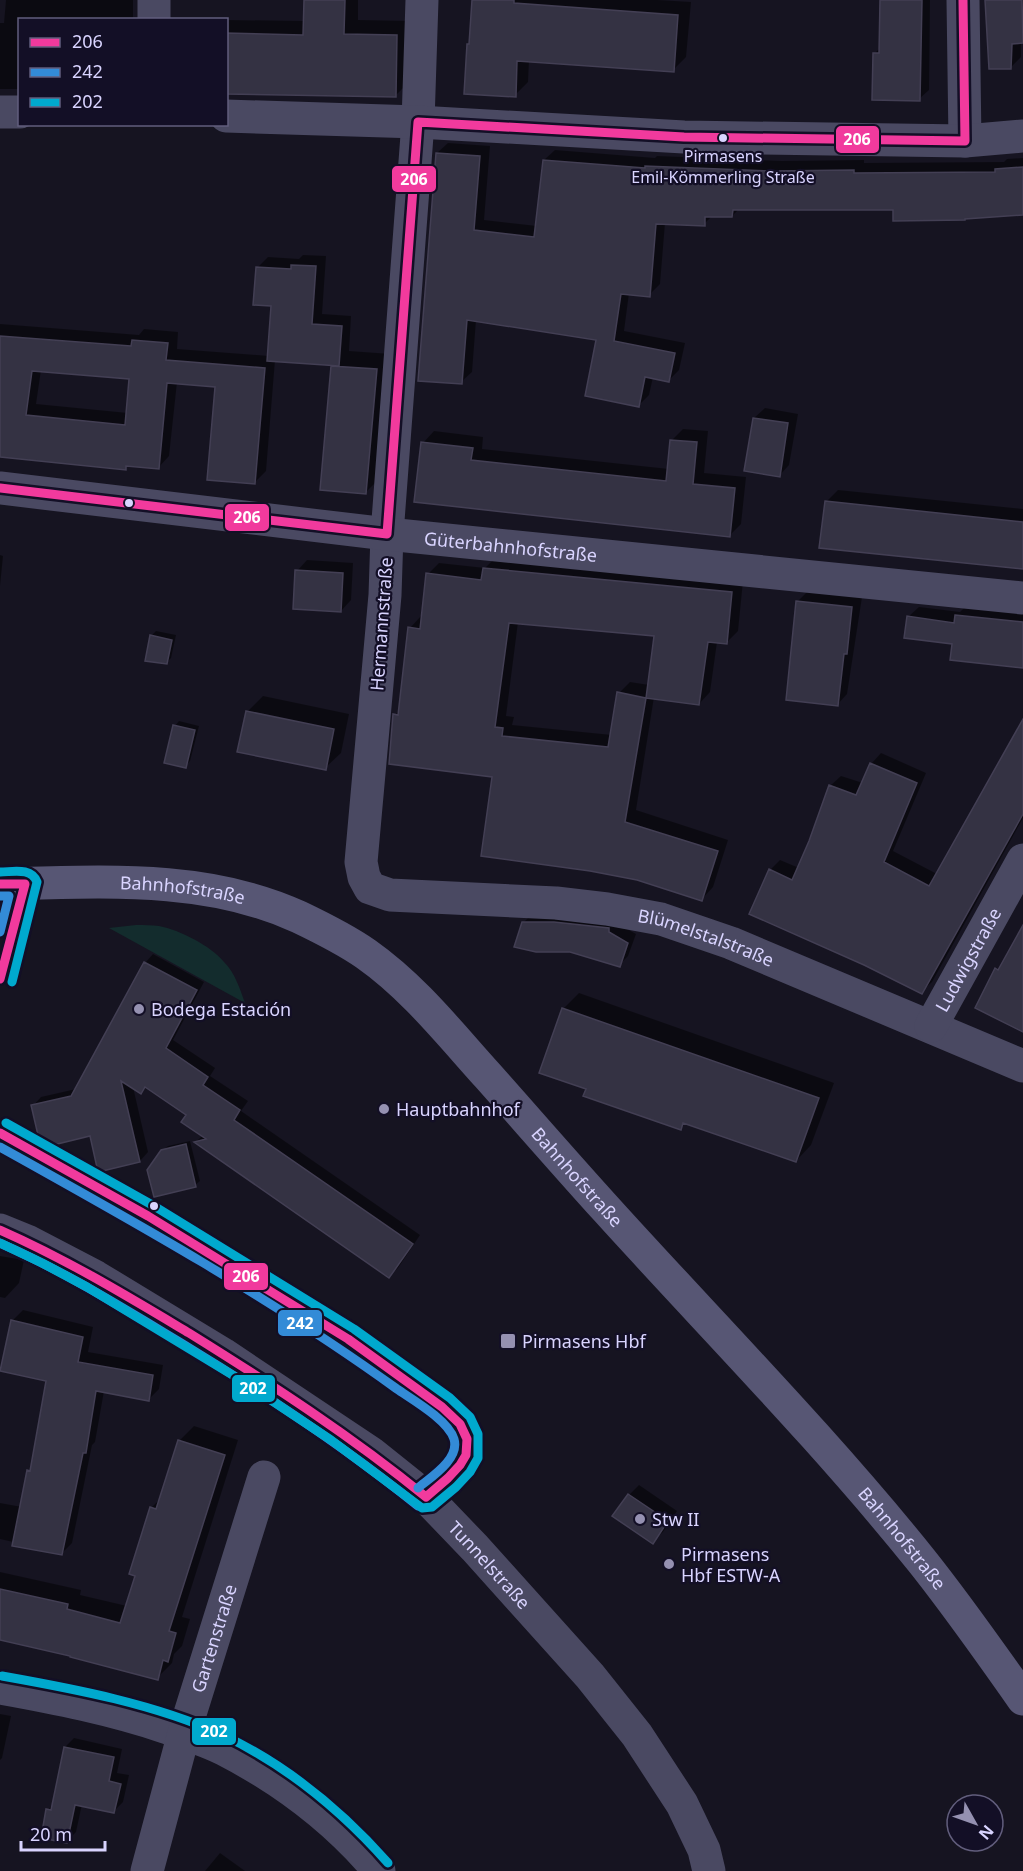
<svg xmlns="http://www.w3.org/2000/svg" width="1023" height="1871" font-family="'Noto Sans',sans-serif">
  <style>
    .green { fill: #132c2d }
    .shadow { fill: #0007; fill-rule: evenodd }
    .building { fill: #343243; stroke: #433f54; stroke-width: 1.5; fill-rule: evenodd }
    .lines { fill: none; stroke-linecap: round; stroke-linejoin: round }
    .street { stroke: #4a4962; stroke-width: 33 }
    .secondary { stroke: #575674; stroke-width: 33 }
    .bus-1-casing { stroke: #130f26; stroke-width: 14 }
    .bus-2-casing { stroke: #130f26; stroke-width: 14 }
    .bus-3-casing { stroke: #130f26; stroke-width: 14 }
    .bus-1 { stroke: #f13a9d; stroke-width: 9 }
    .bus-2 { stroke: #338bd7; stroke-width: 9 }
    .bus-3 { stroke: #00a9ce; stroke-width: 9 }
    .bus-dot { fill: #d9d4ff; stroke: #130f26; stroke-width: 2 }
    .poi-dot { fill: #9591b1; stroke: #130f26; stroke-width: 2 }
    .labels { text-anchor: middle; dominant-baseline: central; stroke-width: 4.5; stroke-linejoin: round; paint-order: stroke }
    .bus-label { font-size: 16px; fill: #d9d4ff; stroke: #130f26 }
    .street-label { font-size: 18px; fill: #d9d4ff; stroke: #130f26 }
    .poi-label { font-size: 18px; fill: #d9d4ff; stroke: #130f26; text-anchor: start }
    .line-badge { stroke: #130f26; stroke-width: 2 }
    .badge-label { font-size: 16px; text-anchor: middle; font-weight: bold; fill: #fff }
  </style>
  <rect width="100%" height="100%" fill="#161421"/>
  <path class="green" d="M136,925C144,925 152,925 159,926C180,930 211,946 224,962C235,973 240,989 245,1003L109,928Z"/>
  <path class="shadow" d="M6,0H133V20H20V89H0V23H4Z
    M306,0H358V20L411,21L409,82L395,96L226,93V20L305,21Z
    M473,0H658L691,2L686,57L673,70L529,60L528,82L515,95L468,44L471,42Z
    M882,0H930L929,90L919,99L874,54L880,48Z
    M988,0H1023V41L1021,42V57L1011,67Z
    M448,143L490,146L484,220L537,226L544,160L555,150L655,158L657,156L782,161L864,160V163L1004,162L1007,159L1023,158V214L894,209H739L732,216L713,215L704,224L665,223L660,284L649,295L629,293L624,331L685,343L679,370L668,381L653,377L649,395L639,405L598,339L476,320L472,372L461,382L437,153Z
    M303,255L326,256L322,314L351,316L349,351L391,354L381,477L365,493L332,366L334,364L275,360L266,471L255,482L217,385L177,382L169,456L158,468L128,465L125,468L0,456V324L139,335L144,329L178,332L177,349L269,356L273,304L257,268L268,257L299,259ZM41,370L130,377L128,413L36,404Z
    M765,408L798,414L789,465L779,476L754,418Z
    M683,429L708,431L704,473L746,477L741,524L729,536L416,500L423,443L434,431L483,437L482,449L669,469L672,440Z
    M838,490L1023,509V568L826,502Z
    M0,555L3,556L0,586Z
    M496,557L743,581L738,631L726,643L717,642L710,692L699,704L654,697L636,810L728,840L713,887L702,899L395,715L400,710L410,628L421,616L423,617L428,574L439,563L485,568ZM518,622L656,635L649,685L630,682L619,693L612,735L512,725L514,717L506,716Z
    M307,560L353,563L351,600L341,611L297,571Z
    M808,591L862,597L847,694L837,705L797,602Z
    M967,605L1023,611V667L954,642L908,617L919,607L960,612Z
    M156,631L176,635L171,658L166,663L151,636Z
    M263,696L349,714L341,753L325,768L247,712Z
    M179,721L199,726L190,761L185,766L175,726Z
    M1023,724V818L932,982L921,992L770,870L780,860L799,868L830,786L841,776L863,783L871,764L881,753L926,773L893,851L937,874Z
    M532,914L616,923L636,934L628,956L619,965L523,923Z
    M153,954L204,982L173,1040L215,1068L210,1076L248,1101L241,1111L420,1235L398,1268L389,1276L196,1142L203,1135L188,1114L147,1086L140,1092L133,1087L148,1152L140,1161L99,1170L91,1134L33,1106L41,1097L76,1089L145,963Z
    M579,993L834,1083L811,1145L796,1161L687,1122L680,1128L588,1088L541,1072L564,1008Z
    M190,1141L200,1181L195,1185L162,1151L168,1146Z
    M0,1256L24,1260L19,1283L5,1298L0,1297Z
    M23,1310L93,1327L88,1352L163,1365L159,1389L149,1399L104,1391L95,1442L92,1445L72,1543L62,1553L0,1539V1503L22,1507L29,1471L32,1468L48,1379L12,1321Z
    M194,1426L238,1440L182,1617L190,1619L182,1646L174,1654L172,1663L157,1678L0,1638V1572L81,1590L80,1595L127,1606L137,1575L151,1508L161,1498L179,1441Z
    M639,1485L677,1511L663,1532L652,1542L629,1495Z
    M0,1714L11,1716L2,1758L0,1760Z
    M74,1738L122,1749L117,1773L129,1775L123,1802L114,1811L82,1804L76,1832L67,1841L48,1810L53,1804L65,1747Z
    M220,1853L245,1871H205Z"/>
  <path class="building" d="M304,0H345L344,34L397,35L396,97L226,94V33L303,35Z
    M472,0H514V3L678,15L674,72L517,61L516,97L464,94L467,44H469Z
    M880,0H922L920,101L872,100L873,53H879Z
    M985,0H1022L1023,43L1012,44L1011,69H989Z
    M436,153L480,156L474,230L534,237L543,160L645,168V166L771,171L854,170V173L995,172V169L1023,167V215L965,219V220L893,221V210H733L732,217H705V226L656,224L650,297L621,294L614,341L675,353L669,382L645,377L639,407L585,396L596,340L467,320L462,384L418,381Z
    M291,265L316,266L312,324L342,326L339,366L267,361L271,306L253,305L256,267L291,269Z
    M0,336L131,346L132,340L168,343L166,360L265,368L255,484L207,480L215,387L167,383L159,469L126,466V470L0,457ZM32,371L129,379L125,425L26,415Z
    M331,366L377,369L366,494L320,490Z
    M753,418L788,423L780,477L744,471Z
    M670,440L697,442L693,484L735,488L730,537L414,502L421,442L473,448L471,460L666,481Z
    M825,501L1023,522V569L819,548Z
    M483,568L732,592L727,644L708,642L699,705L646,698L625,822L718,851L702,901L637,880L590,871L481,856L492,777L389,764L393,714L398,715L408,627L420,629L426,573L481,580ZM509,623L654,636L646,698L617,692L608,747L502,736L503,728L495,727Z
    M295,570L343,573L341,612L293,609Z
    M796,601L852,607L847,654H844L838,706L786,700Z
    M955,615L1023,622V668L950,660L952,644L904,638L907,616L954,623Z
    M150,635L172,640L167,664L145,661Z
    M246,711L334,729L326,770L237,752Z
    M1023,719V814L922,994L864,965L749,914L769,869L792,880L809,841L829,785L856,795L870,763L917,783L884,862L929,886Z
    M173,725L195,730L186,768L164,763Z
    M522,922H554L609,928V932L628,943L620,967L570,952H536L514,947Z
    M1023,925V1032L975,1008L995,968L998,970Z
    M144,962L197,990L166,1048L208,1077L203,1085L240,1110L234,1120L413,1244L389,1278L194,1142L206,1139L181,1122L186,1115L145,1087L141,1094L121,1081L140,1162L98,1172L90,1136L41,1148L31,1105L71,1096Z
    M562,1008L819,1098L796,1162L683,1123L681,1130L583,1096L586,1089L539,1073Z
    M186,1144L196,1187L154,1197L147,1170L161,1150Z
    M11,1320L83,1337L78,1362L153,1375L149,1401L96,1391L86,1453H83L62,1555L12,1546L27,1470L30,1471L46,1381L0,1371Z
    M178,1440L225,1455L169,1631L176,1633L168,1662L163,1660L158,1680L70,1657V1656L0,1640V1589L68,1604L67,1609L120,1623L135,1576L129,1574L150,1507L156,1509Z
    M628,1494L668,1521L653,1544L612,1516Z
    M64,1747L114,1757L109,1781L121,1784L114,1813L75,1805L67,1843L41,1838L46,1809L51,1810Z"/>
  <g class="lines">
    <g class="street">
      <path id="s1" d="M422,0L418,122L387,534L385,595L361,862L364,877L370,888L390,895L556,903L607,909L661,919L731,943L1023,1066"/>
      <path d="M963,0L965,141"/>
      <path d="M154,20V0"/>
      <path d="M0,112H20"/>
      <path d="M226,116L418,122L684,137L965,141L1023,136"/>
      <path id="s2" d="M0,488L387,534L1023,598"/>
      <path id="s3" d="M931,1026L1023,860"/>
      <path id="s4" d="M0,1230L27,1241L96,1277L223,1354L371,1453L426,1497L475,1548L590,1676L637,1735L682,1804L704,1850L709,1871"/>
      <path d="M0,1688C56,1698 111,1709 165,1727C185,1734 206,1740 225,1750C283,1780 337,1821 379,1871"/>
      <path id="s5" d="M147,1871L184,1733L264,1477"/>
    </g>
    <path class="secondary" id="s6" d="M0,884C100,882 206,874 299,917C322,928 346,940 366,954C413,987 450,1034 488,1076C528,1121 567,1166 607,1210C712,1326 823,1438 921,1560C957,1605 990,1652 1023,1699"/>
    <defs>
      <path id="bus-1" d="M0,488L387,534L418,122L684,137L965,141L963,0
        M0,884H25L0,979
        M0,1133L148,1216L348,1339L442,1407L460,1424L467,1439L466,1455L460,1465L448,1478L426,1497C351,1436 271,1384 189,1333C127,1296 66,1259 0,1230"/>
      <path id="bus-2" d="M0,896H9L0,932
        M0,1147C135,1222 271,1298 397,1389C413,1400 448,1420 454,1439C460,1459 431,1477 418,1488
        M0,1243C64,1271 123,1308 183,1344C265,1394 344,1446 418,1506"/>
      <path id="bus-3" d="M0,872C13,872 31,867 37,882L12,982
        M0,1243L42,1263L87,1287L239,1379L331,1440L422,1508L432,1507L456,1487L470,1472L478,1458V1434L470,1417L450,1398L354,1329L154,1206L6,1123
        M2,1676C75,1689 155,1704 223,1735C286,1765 342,1811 388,1863"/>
    </defs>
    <use href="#bus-1" class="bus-1-casing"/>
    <use href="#bus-2" class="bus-2-casing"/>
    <use href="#bus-3" class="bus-3-casing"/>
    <use href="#bus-1" class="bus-1"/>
    <use href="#bus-2" class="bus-2"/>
    <use href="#bus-3" class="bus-3"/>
  </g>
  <g class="bus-dot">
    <circle cx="723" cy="138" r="5"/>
    <circle cx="129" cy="503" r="5"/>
    <circle cx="154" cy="1206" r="5"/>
  </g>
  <g class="poi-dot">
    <circle cx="139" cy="1009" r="6"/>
    <circle cx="384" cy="1109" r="6"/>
    <rect x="500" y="1333" width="16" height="16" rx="3"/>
    <circle cx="640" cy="1519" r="6"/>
    <circle cx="669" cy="1564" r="6"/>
  </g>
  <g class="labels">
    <g class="bus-label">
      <text x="723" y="156">Pirmasens<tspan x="723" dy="21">Emil-Kömmerling Straße</tspan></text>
    </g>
    <g class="street-label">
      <text stroke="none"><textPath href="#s2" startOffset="514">Güterbahnhofstraße</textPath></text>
      <text transform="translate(381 624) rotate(-86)">Hermannstraße</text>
      <text stroke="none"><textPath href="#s6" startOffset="183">Bahnhofstraße</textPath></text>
      <text stroke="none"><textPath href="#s1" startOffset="1234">Blümelstalstraße</textPath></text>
      <text stroke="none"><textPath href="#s3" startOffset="76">Ludwigstraße</textPath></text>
      <text stroke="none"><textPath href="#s6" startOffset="688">Bahnhofstraße</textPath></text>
      <text stroke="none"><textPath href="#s6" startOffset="1174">Bahnhofstraße</textPath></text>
      <text stroke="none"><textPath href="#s4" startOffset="597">Tunnelstraße</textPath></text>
      <text stroke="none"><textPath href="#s5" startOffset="242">Gartenstraße</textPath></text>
    </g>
    <g class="poi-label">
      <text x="151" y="1009">Bodega Estación</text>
      <text x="396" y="1109">Hauptbahnhof</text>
      <text x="522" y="1341">Pirmasens Hbf</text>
      <text x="652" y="1519">Stw II</text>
      <text x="681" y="1554">Pirmasens<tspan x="681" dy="21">Hbf ESTW-A</tspan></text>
    </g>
  </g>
  <g class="line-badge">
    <rect x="835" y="125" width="45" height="29" rx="6" fill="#f13a9d"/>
    <rect x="391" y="165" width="46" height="28" rx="6" fill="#f13a9d"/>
    <rect x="224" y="503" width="46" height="29" rx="6" fill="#f13a9d"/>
    <rect x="223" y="1262" width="46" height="29" rx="6" fill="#f13a9d"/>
    <rect x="277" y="1309" width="46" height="28" rx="6" fill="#338bd7"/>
    <rect x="231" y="1374" width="45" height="29" rx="6" fill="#00a9ce"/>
    <rect x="191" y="1717" width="46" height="29" rx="6" fill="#00a9ce"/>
  </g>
  <g class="badge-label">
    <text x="857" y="145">206</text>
    <text x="414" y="185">206</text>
    <text x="247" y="523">206</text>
    <text x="246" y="1282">206</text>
    <text x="300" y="1329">242</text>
    <text x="253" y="1394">202</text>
    <text x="214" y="1737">202</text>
  </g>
  <rect x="18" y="18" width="210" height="108" fill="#130f26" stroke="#625e7d" stroke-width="1.5"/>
  <rect x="30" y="38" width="30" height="9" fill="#f13a9d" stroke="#625e7d" stroke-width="1.5"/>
  <text x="72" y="48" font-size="18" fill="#d9d4ff">206</text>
  <rect x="30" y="68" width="30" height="9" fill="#338bd7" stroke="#625e7d" stroke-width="1.5"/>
  <text x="72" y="78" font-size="18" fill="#d9d4ff">242</text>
  <rect x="30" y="98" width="30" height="9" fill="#00a9ce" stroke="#625e7d" stroke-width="1.5"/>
  <text x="72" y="108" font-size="18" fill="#d9d4ff">202</text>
  <g transform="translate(975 1823) rotate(130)"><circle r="28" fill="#130f26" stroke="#625e7d" stroke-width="1.5"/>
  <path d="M0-4.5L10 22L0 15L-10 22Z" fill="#9591b1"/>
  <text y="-9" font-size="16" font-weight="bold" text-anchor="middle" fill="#d9d4ff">N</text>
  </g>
  <path d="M21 1841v9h84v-9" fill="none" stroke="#d9d4ff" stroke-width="3"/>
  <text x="30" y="1841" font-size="18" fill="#d9d4ff" stroke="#130f26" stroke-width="4.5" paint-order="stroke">20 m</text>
</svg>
